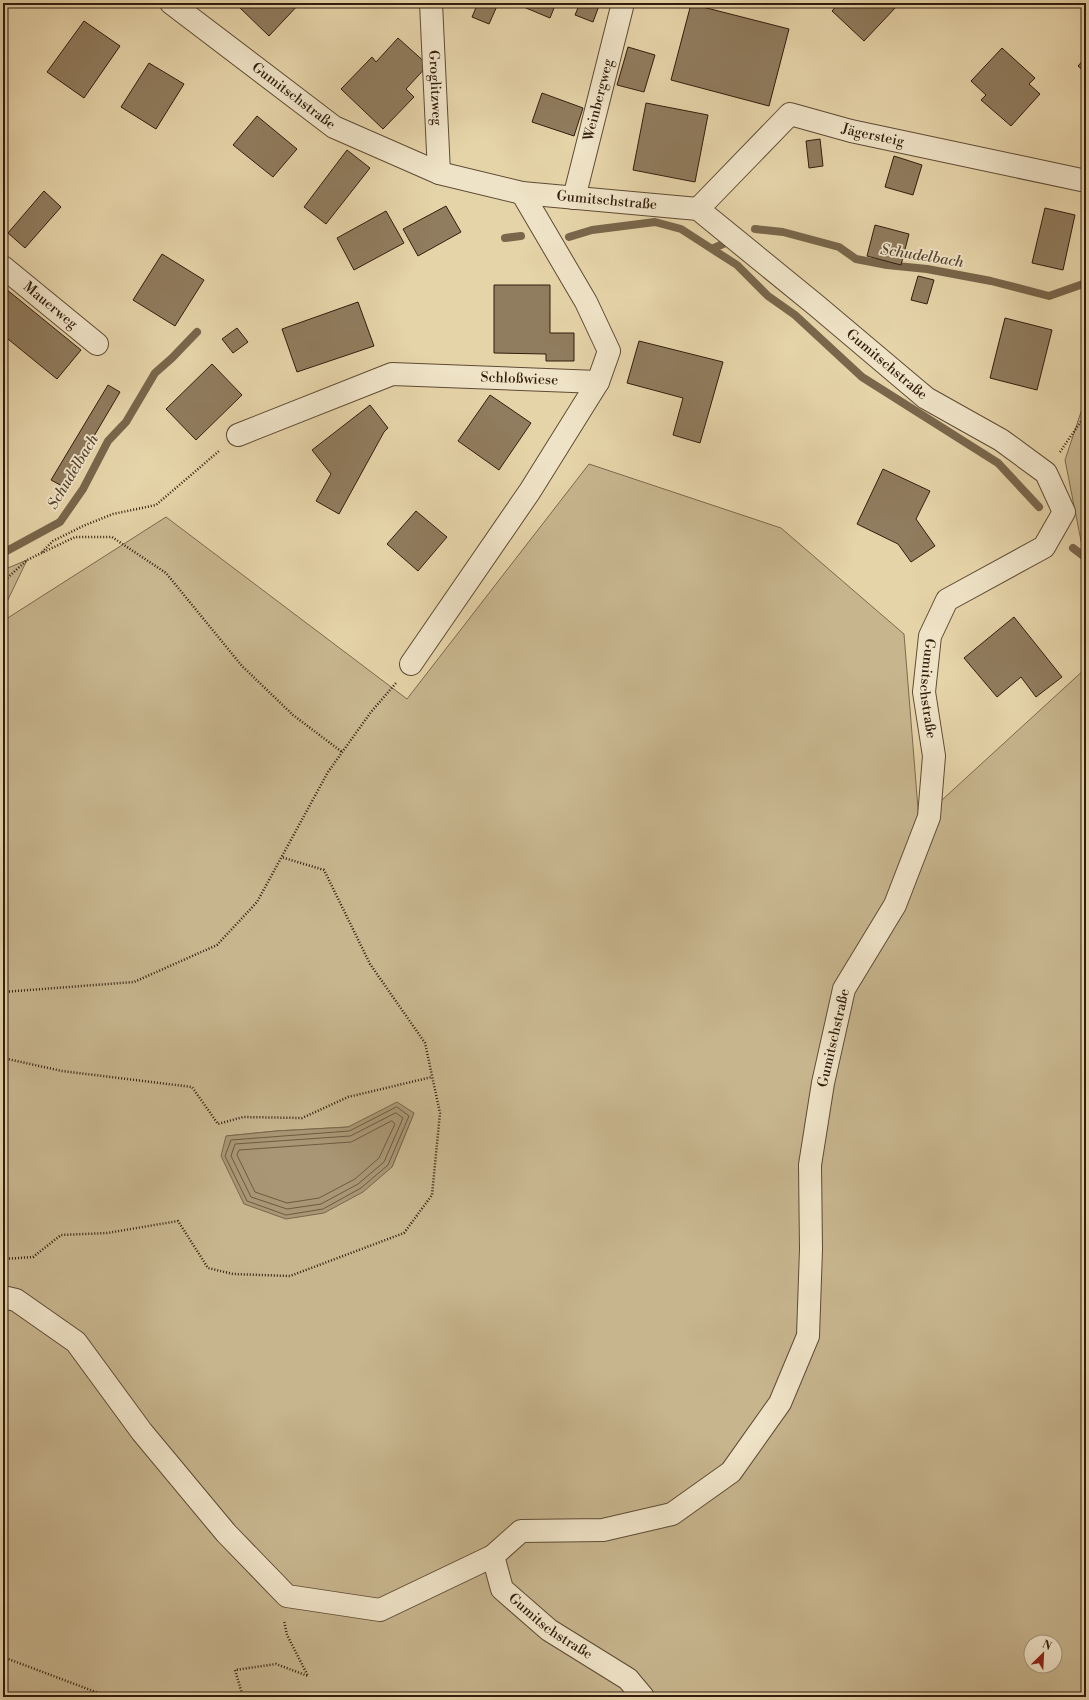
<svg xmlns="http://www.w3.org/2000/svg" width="1089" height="1700" font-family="'Libre Bodoni',serif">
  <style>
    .green { fill: #c7b58e; stroke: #7c694e; fill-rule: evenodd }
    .water { fill: #a99674; stroke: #79664b }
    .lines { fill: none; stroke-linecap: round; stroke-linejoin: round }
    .shore { stroke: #6e5a40; stroke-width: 1 }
    .stream { stroke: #79664b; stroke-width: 8 }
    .building { fill: #907c5e; stroke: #321d0d }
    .minor-casing { stroke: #5f4b34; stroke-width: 24 }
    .path { stroke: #321d0d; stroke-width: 2.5; stroke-dasharray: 1 2; stroke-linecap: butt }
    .minor { stroke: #efe3c7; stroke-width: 22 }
    .labels { text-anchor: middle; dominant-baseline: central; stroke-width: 3.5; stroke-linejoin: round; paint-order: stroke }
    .street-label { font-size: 14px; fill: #321d0d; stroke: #efe3c7 }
    .water-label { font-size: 15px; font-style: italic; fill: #5c4731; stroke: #efe3c7 }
  </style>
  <rect width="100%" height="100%" fill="#e6d4a9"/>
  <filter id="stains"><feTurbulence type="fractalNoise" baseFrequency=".005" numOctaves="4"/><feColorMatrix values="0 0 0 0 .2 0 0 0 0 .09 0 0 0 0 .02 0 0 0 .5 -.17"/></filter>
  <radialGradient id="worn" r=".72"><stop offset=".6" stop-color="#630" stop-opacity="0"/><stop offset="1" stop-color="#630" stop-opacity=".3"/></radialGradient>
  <path class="green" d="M1086,397V566L1065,460Z
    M589,464L781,528L904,634L919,821L1086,668V1697H3V621L166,517L407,699ZM414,1113L392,1167L227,1136L276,1131L348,1127ZM1031,1642H1055V1666H1031Z
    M27,560L3,610V570Z"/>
  <path class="water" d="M397,1102L414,1113L392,1167L363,1192L324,1213L286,1219L244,1204L221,1156L226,1136L276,1131L348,1127Z"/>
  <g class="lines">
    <path class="shore" d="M397,1107L409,1116L388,1165L361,1188L323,1209L286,1215L247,1201L225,1156L231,1140L349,1131Z
      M396,1113L403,1118L384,1162L358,1184L321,1204L287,1209L251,1197L231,1156L235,1144L350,1136Z
      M392,1121L395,1124L379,1158L355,1179L319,1198L287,1203L255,1192L237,1155L239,1150L351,1142Z"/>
    <path class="stream" d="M755,229L783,232L839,247L856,259L887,265L927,269L991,281L1049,296L1086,283
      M569,237L592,230L655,222L681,229L712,249L725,243
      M505,238L521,236
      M712,249L737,265L768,296L795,315L862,377L998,463L1039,507
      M1073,548L1086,558
      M3,553L60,522L83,489L108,441L126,422L155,373L172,358L197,332"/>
  </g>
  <path class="building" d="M241,3H300L269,36L238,6Z
    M478,3H490L497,6L489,24L472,17Z
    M514,3H556L550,18Z
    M580,3H600L593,22L575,15Z
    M790,3H809V6Z
    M839,3H892L896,7L864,41L832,11Z
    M691,4L789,29L769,106L671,80Z
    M84,21L120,46L84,98L47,72Z
    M398,38L428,65L406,89L414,97L383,129L341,89L372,57L376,62Z
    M628,47L655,55L644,92L617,85Z
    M1002,48L1035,78L1029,84L1040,94L1011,126L981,100L986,95L971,81Z
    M1086,57V73L1078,66Z
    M149,63L184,84L156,129L121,107Z
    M542,93L583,108L574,136L532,122Z
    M646,103L708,115L695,182L633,170Z
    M257,116L297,149L273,177L233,145Z
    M820,139L823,166L809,168L806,141Z
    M347,150L370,168L326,224L304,207Z
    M894,156L922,165L913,195L885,187Z
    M44,191L61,207L25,248L8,233Z
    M446,206L461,232L418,256L403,229Z
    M1045,208L1075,215L1063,270L1032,263Z
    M386,211L404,243L354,270L337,238Z
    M875,225L909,234L901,265L867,256Z
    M162,254L204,280L175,326L133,300Z
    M918,276L934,280L927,304L911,300Z
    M494,285H550V333H574V361H546V354L494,353Z
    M6,289L81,350L57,379L3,335V292Z
    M358,302L374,346L297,372L282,329Z
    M1005,318L1052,330L1037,390L990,378Z
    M237,328L248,342L233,353L222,339Z
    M639,341L723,362L700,443L673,435L683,398L627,383Z
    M212,364L242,395L196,440L166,409Z
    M108,385L120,392L64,487L51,480Z
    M490,395L531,423L499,470L458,441Z
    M370,405L388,428L384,432L339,514L316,501L331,474L312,450Z
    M883,469L930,491L916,519L935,546L911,562L898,544L857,524Z
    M416,511L447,537L418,571L387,544Z
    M1014,617L1062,677L1036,697L1021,677L997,697L964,658Z"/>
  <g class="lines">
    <defs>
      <g id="minor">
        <path id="s1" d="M171,3L334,127L439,173L522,193L698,209L817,306L926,398L1001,440L1046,473L1064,512L1044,547L947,600L930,636L924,692L934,756L929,817L895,905L844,989L823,1083L810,1165L811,1249L808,1336L780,1403L731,1472L672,1514L603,1530L521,1531L493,1556L502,1589L549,1630L628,1679L643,1697"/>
        <path id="s2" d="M431,3L439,173"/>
        <path id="s3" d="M574,198L623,3"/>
        <path id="s4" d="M698,209L790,114L851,131L1086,181"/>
        <path id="s5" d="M3,267L97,344"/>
        <path id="s6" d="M238,435L392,374L598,382L609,351L586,302L522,193"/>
        <path d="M411,664L530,491L598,382"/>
        <path d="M3,1297L16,1300L76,1342L142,1432L226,1533L287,1596L380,1610L493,1556"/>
      </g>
    </defs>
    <use href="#minor" class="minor-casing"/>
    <path class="path" d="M1060,452L1086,414
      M42,552L53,541L83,526L113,514L156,505L219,451
      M3,582L27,560L75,537H112L166,573L242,666L293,715L342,752
      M3,992L134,982L217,945L257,902L328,772L371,712L396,683
      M3,1058L62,1071L192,1087L218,1124L243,1117L302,1118L348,1097L432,1077
      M3,1259L33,1257L61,1235L107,1233L178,1221L208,1268L233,1274L290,1276L404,1233L432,1195L440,1113L425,1043L370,964L324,870L281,857
      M3,1657L109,1697
      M243,1697L235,1670L276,1664L308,1676L287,1635L284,1621"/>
    <use href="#minor" class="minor"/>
  </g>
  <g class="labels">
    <g class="street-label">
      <text stroke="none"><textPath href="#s2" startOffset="85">Groglitzweg</textPath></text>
      <text stroke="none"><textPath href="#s1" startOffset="154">Gumitschstraße</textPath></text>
      <text stroke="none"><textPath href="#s3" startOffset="101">Weinbergweg</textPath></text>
      <text stroke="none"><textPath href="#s4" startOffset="218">Jägersteig</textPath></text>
      <text stroke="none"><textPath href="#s1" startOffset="490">Gumitschstraße</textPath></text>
      <text stroke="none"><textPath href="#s5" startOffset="61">Mauerweg</textPath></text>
      <text stroke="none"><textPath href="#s1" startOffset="826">Gumitschstraße</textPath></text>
      <text stroke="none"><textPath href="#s6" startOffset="293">Schloßwiese</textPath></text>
      <text stroke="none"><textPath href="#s1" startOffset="1306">Gumitschstraße</textPath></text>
      <text transform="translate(834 1038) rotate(-77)">Gumitschstraße</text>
      <text stroke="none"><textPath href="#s1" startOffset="2494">Gumitschstraße</textPath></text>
    </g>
    <g class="water-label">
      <text transform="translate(922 256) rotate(9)">Schudelbach</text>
      <text transform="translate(73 472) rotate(-59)">Schudelbach</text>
    </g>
  </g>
  <rect width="1089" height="1700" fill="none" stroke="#e6d4a9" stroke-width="16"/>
  <rect x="4" y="4" width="1081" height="1692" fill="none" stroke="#321d0d" stroke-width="2"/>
  <rect x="8" y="8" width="1073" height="1684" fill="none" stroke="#321d0d"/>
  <g transform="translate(1043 1654) rotate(24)"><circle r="19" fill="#efe3c7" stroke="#a3947d"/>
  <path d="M0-3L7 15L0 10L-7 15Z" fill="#8f2418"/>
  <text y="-6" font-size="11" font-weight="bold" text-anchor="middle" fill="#321d0d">N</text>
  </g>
  <rect width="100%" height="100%" filter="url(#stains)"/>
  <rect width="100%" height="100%" fill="url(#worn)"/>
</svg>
